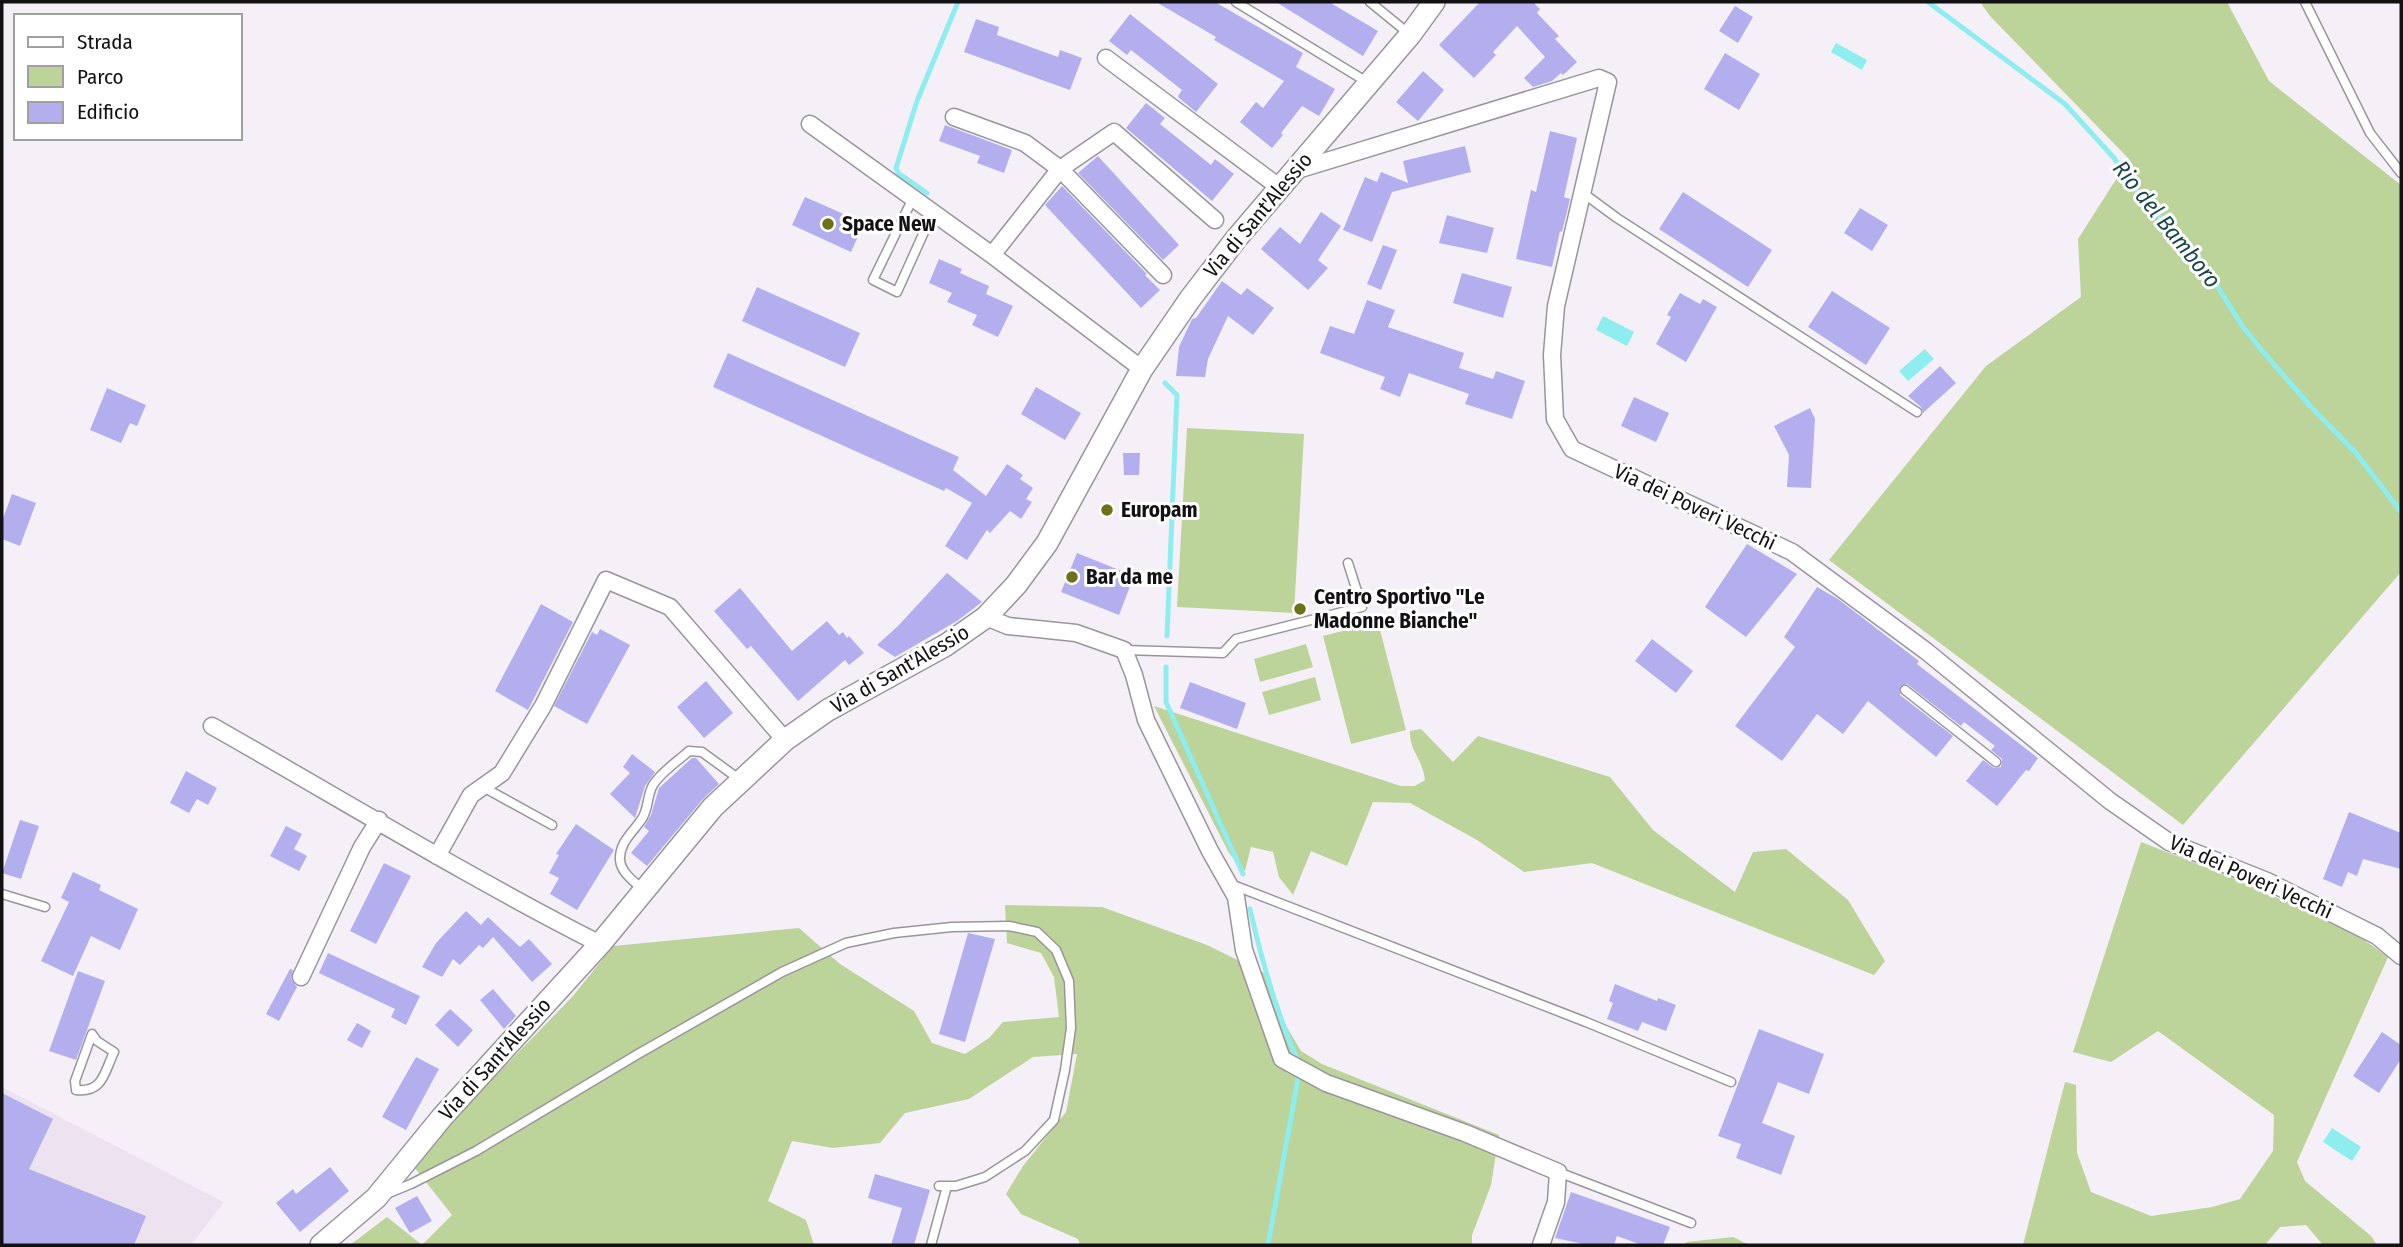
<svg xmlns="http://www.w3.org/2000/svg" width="2403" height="1247" font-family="'Fira Sans Condensed',sans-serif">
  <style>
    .built { fill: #ede3f0 }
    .green { fill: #bcd39a }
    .water { fill: #8dedef }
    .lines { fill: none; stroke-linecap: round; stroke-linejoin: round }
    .stream { stroke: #8dedef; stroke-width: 5 }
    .building { fill: #b3afef }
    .lane-casing { stroke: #9a959c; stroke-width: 11 }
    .street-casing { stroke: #9a959c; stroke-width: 19 }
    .secondary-casing { stroke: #9a959c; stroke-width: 24 }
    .lane { stroke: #fff; stroke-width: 8 }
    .street { stroke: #fff; stroke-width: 16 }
    .secondary { stroke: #fff; stroke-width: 21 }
    .poi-dot { fill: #6d7218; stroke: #fff; stroke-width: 2.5 }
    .labels { text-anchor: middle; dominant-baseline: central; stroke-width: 6; stroke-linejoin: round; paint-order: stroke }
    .street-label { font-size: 21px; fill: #131114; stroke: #fff }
    .poi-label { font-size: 21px; font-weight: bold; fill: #131114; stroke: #fff; text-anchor: start }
    .water-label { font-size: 23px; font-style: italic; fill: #1a4748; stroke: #fff }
  </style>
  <rect width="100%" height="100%" fill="#f5f0f8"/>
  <path class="built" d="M2,1087L224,1202L191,1245H2Z"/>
  <path class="green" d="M1980,2H2227L2269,81L2401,185V572L2183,825L1829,560L1986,366L2081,297L2078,239L2129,159L1990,16Z
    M1187,428L1304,434L1294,613L1177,607Z
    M1378,622L1406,730L1351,744L1323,636Z
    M1306,644L1313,667L1260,682L1254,659Z
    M1315,677L1321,700L1269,715L1262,692Z
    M1154,706L1401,786H1415L1425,780C1423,759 1409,751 1410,731L1421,729L1453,762L1478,736L1610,777L1653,830L1735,892L1753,852L1786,849L1848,900L1885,961L1874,975L1592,863L1524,872L1477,840L1410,803L1373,802L1347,866L1311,851L1293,895L1279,877L1273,852L1251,847L1245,871L1229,853Z
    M2141,842L2233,878L2350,930L2388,957L2297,1162L2305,1181L2371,1236L2377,1245H2323L2306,1225L2280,1227L2265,1245H2023L2065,1082L2076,1085L2077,1153L2091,1192L2151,1216L2212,1207L2240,1199L2273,1151L2274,1115L2158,1031L2111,1062L2073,1052Z
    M1005,905L1102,907L1207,945L1264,973L1282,1019L1301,1051L1322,1064L1499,1135L1491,1185L1472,1235V1245H1080L1078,1239L1021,1214L1006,1194L1023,1166L1066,1112L1077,1054L1033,1057L969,1099L905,1113L880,1143L833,1148L792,1141L768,1201L806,1220L814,1245H350L387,1217L422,1245L452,1215L411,1163L573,996L613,946L799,928L840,964L914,1011L932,1043L965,1054L989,1038L1003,1022L1059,1017L1054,977L1041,953L1007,943Z
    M1733,1237L1749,1245H1683L1687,1242Z"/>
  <path class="water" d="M1836,43L1867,60L1862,70L1831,52Z
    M1603,316L1634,332L1627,346L1596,330Z
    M1925,349L1934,359L1908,381L1899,371Z
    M2332,1128L2361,1147L2352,1161L2323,1142Z"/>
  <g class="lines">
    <path class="stream" d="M1928,2L2065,104L2114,158L2140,197L2200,259L2243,327L2259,347L2311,407L2356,453L2401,512
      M927,193L898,173L896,168L917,101L958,2
      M1165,383L1177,395L1167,636
      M1166,667V702L1243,874
      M1250,909C1262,962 1276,1013 1299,1063
      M1268,1245L1299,1073"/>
  </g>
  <path class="building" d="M1156,2H1215L1303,53L1296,67L1335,89L1319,116L1302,106L1281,133L1283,135L1272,148L1240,122L1256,102L1263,108L1284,81L1214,40L1216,37Z
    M1276,2H1329L1378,31L1363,56Z
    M1480,2H1533L1540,9L1537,13L1559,36L1555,39L1577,62L1563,75L1561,73L1552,81L1533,87L1524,78L1545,57L1517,26L1493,52L1496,55L1474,78L1439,45Z
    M1735,6L1753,17L1738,43L1719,31Z
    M1130,14L1218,84L1196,112L1179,98L1178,96L1182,90L1131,50L1127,55L1109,41Z
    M976,19L999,27L997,35L1058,57L1060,50L1082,58L1070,90L964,52Z
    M1725,53L1760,74L1739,110L1704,89Z
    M1423,71L1444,90L1418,121L1396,102Z
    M1146,103L1165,118L1160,124L1211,165L1215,159L1234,174L1212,201L1126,128Z
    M945,125L1012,150L1004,173L977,163L980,156L939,141Z
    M1550,131L1577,138L1564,197L1570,199L1562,232L1560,231L1552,267L1516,259L1531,190L1536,192Z
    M1465,146L1471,172L1392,192L1372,242L1343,230L1365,177L1377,182L1381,172L1408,183L1403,161Z
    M1098,156L1179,245L1163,260L1078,173Z
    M1062,186L1147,274L1145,275L1160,290L1141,308L1045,205Z
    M1683,192L1772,250L1748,287L1659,229Z
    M805,197L864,223L851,252L792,225Z
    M1860,208L1888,225L1872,251L1844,233Z
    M1321,212L1341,226L1318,260L1328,268L1308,290L1261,249L1280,227L1300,244Z
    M1447,215L1494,228L1487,253L1439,243Z
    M1383,245L1397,250L1381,290L1367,284Z
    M939,259L962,269L960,273L989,286L986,294L1013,306L998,337L972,325L977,315L947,302L952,293L929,283Z
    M1462,273L1512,287L1503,318L1453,303Z
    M1222,281L1241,295L1247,288L1274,308L1253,335L1228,316L1208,359L1205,377L1176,376L1179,347L1192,319L1196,318Z
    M757,287L860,333L845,367L742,321Z
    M1832,291L1890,328L1866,365L1808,327Z
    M1680,293L1700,304L1703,299L1717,307L1686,362L1656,344L1671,317L1667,315Z
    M1367,300L1395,310L1388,327L1464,353L1459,368L1493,379L1496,371L1525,381L1512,419L1465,404L1469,394L1409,373L1400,397L1380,389L1385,377L1320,353L1330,326L1354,334Z
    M728,353L959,457L953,470L986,496L1007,464L1023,475L1020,479L1033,488L1026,499L1032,502L1021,519L1010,511L990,533L987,530L967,560L945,546L972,503L946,488L944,491L713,387Z
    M1940,366L1956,383L1923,413L1921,407L1908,396Z
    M1036,387L1081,413L1065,440L1021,414Z
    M107,388L146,405L137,426L130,423L121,443L90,430Z
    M1634,397L1669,413L1656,442L1621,426Z
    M1810,408L1815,419L1811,488L1787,487L1789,455L1774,426Z
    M1123,453H1140L1139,475H1124Z
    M12,494L36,503L20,546L2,539V521Z
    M1747,544L1797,574L1746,637L1705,607Z
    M1077,553L1134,576L1119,615L1061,592Z
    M947,573L982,602L957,621L895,657L877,645L898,626Z
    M1817,587L1838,599L1919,661L1917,664L2038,758L2029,771L2026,770L1997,806L1966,781L1983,760L1994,768L2001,767L2002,759L1991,750L1995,746L1964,722L1961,726L1907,684L1900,687V695L1953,736L1936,757L1868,701L1843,734L1817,714L1782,761L1735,726L1795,647L1784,637Z
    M740,588L792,651L827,621L839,635L843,632L847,638L849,636L864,653L849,665L845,660L798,701L751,646L747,649L714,611Z
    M541,604L573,622L528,710L495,691Z
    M600,629L630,645L587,724L554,706L592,632L597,635Z
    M1652,639L1693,671L1676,693L1635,661Z
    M706,681L733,713L704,738L677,707Z
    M1190,682L1246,703L1237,729L1180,708Z
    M632,754L655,772L645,786L635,818L610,794L630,773L623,767Z
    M692,758H696L719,784L703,799L647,866L631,853L649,831L644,827L651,815L659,788Z
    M186,771L217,788L208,805L197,799L189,813L170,803Z
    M2349,812L2401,833V869L2363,859L2357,876L2348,872L2342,887L2323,879Z
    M20,820L39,826L21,879L2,873Z
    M576,824L614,850L577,910L550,894L559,878L549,873L559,855L556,854Z
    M286,826L302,834L294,849L307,856L299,871L270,856Z
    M384,863L411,876L376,944L350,931Z
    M73,872L101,885L99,890L138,909L120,950L91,936L73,976L41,961L69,902L61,898Z
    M466,911L481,925L488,917L520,947L529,939L552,964L532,982L493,937L483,948L479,945L460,965L453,959L442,977L422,967L436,943Z
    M968,933L995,939L965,1042L939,1034Z
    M328,953L420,996L406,1025L391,1017L395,1009L319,973Z
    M290,969L293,970L291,979L297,987L279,1021L266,1014Z
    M78,971L105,981L76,1060L49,1051Z
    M1615,984L1657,1001L1658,998L1676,1005L1666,1031L1642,1022L1638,1031L1607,1019L1613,1003L1609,1001Z
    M493,989L516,1016L504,1029L480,1000Z
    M450,1009L473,1030L458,1047L435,1025Z
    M357,1023L371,1031L362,1048L347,1040Z
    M1759,1029L1824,1054L1809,1094L1778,1082L1762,1123L1795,1136L1781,1175L1736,1158L1741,1144L1718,1136Z
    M2382,1032L2401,1045V1059L2379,1093L2353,1076Z
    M416,1057L439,1069L406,1130L382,1117Z
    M2,1093L53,1119L29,1169L146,1216L134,1245H2Z
    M330,1167L349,1191L300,1232L276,1203L293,1189L296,1194Z
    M875,1174L930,1190L914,1245H891L902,1208L868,1198Z
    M1571,1192L1670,1227L1663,1245H1642L1617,1236L1614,1245H1588L1555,1238Z
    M417,1196L432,1221L410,1233L395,1208Z"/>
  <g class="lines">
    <defs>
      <path id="lane" d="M1236,2L1367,82
        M1370,2L1408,33
        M2305,2L2370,133L2401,173
        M1583,193L1617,218L1917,412
        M913,198L873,280L897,292L933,212
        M1124,650L1223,653L1236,639L1362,607L1348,563
        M1905,690L1996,762
        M483,787L552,825
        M1233,885L1586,1022L1731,1082
        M643,890C635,882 621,873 620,860C619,841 635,831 643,817C649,806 647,795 653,785C661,772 678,761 689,751L702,752L739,779
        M2,894L45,907
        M92,1034L97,1041L114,1052C104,1073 103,1093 76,1090L75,1081Z
        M1558,1172L1691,1223
        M389,1193L411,1184L476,1151L638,1054L782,972L846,943L894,933L952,927L1009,926L1037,932L1056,950L1069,981L1071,1028L1065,1070L1054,1120L1025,1151L985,1177L956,1186H939
        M931,1245L947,1186"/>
      <path id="street" d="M1106,58L1279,187
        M954,117L1025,143L1060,169L992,255
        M810,124L992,255L1142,369
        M1294,171L1599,78L1608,82L1556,306L1552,355L1555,419L1572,449L1792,552L1926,651L2110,801L2169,842L2267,881L2377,936L2401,956
        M1163,275L1060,169L1114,132L1215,220
        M986,617L1008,626L1076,633L1124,650L1134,675L1146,720L1210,851L1236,897L1244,950L1282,1059L1326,1083L1465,1133L1558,1172L1556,1202L1541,1245
        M212,726C341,799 468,877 600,944
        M437,856L471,795L502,773L543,706L606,580L670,607L785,740
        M301,977L362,847L379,820"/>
      <path id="secondary" d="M321,1245L376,1198L443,1116L600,944L713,807L785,740L828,710L946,645L986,617L1016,585L1047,543L1142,369L1190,299L1236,239L1410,35L1434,2"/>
    </defs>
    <use href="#lane" class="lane-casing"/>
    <use href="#street" class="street-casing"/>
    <use href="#secondary" class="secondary-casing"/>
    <use href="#lane" class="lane"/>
    <use href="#street" class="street"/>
    <use href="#secondary" class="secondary"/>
  </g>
  <g class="poi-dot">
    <circle cx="828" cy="224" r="7"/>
    <circle cx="1107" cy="510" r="7"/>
    <circle cx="1072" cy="577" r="7"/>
    <circle cx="1300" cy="609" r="7"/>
  </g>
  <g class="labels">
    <g class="street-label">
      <text transform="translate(1258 215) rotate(-50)">Via di Sant'Alessio</text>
      <text transform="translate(1695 507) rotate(25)">Via dei Poveri Vecchi</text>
      <text transform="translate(900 669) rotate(-30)">Via di Sant'Alessio</text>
      <text transform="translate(2251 877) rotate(24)">Via dei Poveri Vecchi</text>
      <text transform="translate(495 1059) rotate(-48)">Via di Sant'Alessio</text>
    </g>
    <g class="poi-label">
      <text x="842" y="224">Space New</text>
      <text x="1121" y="510">Europam</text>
      <text x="1086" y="577">Bar da me</text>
      <text x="1314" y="597">Centro Sportivo "Le<tspan x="1314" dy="24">Madonne Bianche"</tspan></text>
    </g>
    <g class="water-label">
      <text transform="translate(2167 224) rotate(51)">Rio del Bamboro</text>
    </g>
  </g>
  <rect width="2403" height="1247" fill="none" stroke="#131114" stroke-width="7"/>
  <rect x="14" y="14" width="228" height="126" fill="#ffffff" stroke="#a1a0a1" stroke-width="2"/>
  <rect x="28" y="37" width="35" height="10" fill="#ffffff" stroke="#a1a0a1" stroke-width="2"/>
  <text x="77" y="49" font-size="21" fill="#131114">Strada</text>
  <rect x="28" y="66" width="35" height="21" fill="#bcd39a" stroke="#a1a0a1" stroke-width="2"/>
  <text x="77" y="84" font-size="21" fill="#131114">Parco</text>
  <rect x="28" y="102" width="35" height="21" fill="#b3afef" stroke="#a1a0a1" stroke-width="2"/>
  <text x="77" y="119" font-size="21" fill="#131114">Edificio</text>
</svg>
